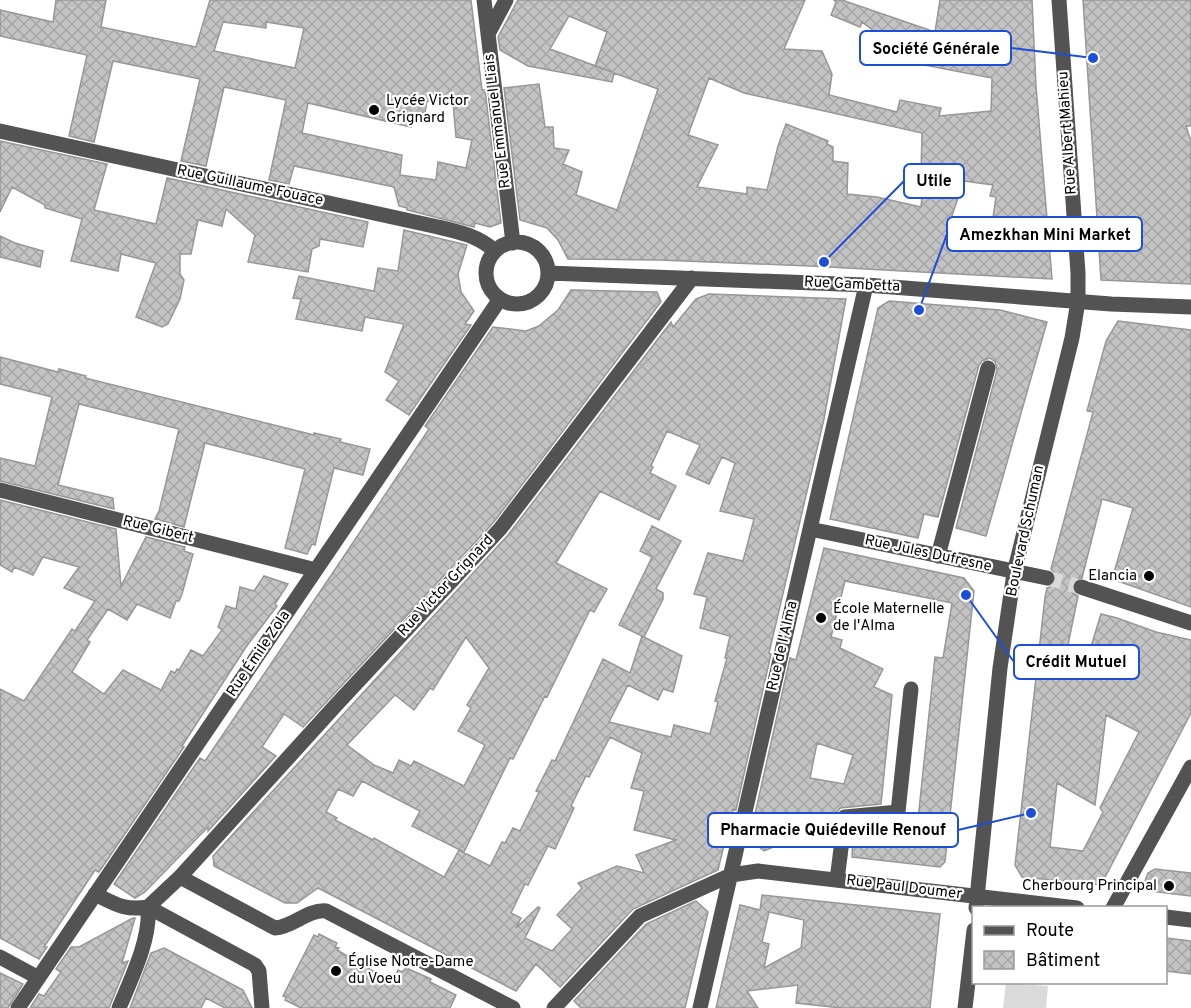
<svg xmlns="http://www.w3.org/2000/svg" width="1191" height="1008" font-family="Overpass,sans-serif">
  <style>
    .green { fill: #dadada }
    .building { fill: url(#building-cross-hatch); stroke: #979797; stroke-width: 1.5; fill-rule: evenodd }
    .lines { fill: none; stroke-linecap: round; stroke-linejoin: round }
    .minor-tunnel { stroke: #d9d9d9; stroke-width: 15; stroke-dasharray: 15 8; stroke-linecap: butt }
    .minor { stroke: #535353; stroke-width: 15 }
    .poi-dot { fill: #000; stroke: #fff; stroke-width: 2 }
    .labels { text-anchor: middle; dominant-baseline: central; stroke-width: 4.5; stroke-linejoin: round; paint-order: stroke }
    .poi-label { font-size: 15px; fill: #000; stroke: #fff; text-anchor: start }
    .street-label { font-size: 15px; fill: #000; stroke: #fff }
    .leader { fill: none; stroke: #1d4ed8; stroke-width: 2 }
    .callout-dot { fill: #1d4ed8; stroke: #fff; stroke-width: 2 }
    .callout { fill: #fff; stroke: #1d4ed8; stroke-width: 2 }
    .callout-label { font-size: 16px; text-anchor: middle; font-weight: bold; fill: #000 }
  </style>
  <defs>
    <pattern id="building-cross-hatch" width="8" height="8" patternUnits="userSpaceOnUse" patternTransform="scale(1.5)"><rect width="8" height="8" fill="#c3c3c3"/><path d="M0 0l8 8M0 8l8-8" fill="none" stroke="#a6a6a6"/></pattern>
  </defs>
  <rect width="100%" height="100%" fill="#fff"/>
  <path class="green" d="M1006,983L1048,986L1046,1008H1003Z"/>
  <path class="building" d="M56,0H106L101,27L196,47L210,0H471L482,90H485L501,223L490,227L475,223L474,227L407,210V208L399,206L394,187L294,166L289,184L269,180L286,100L224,87L206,166L181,161L200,79L113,61L94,142L69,136L87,55L0,36V10L53,22ZM223,22L266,28V22L304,28L295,68L214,51ZM427,101L453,103L456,137L472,140L466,168L438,162L436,180L400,175L402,155L302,133L308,103L411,127L414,118H417L418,112L425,113Z
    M518,0H805L784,49L822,51L832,74L829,95L897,112L900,100L941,108L939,116L991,111L992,78L903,61L906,48L888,42L862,22L860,27L831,15L836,2L834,0H842L935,32L940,0H1032L1036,86L1052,279L810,266L660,260L568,259L558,240L547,228L520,220L504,88L539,84L545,127H553L554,148L569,150L563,164L582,172L576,195L617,210L658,89L614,73L612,82L528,66L500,50L498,37ZM569,16L607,32L595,66L612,72L550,49ZM709,78L744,93L922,133L921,174H924L921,207L877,197L847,194L848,163L833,161V147L827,144L828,141L786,124L778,146L767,190L747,187V194L697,187L718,145L688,135ZM964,181L993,185L990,196L996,197L991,231L949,224Z
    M1083,0H1191V126H1186L1191,141V284L1101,280Z
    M0,141L107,164L94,210L156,224L167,178L368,222L363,247L320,239L319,246L312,249L308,272L248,262L255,235L226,209L222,226L198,220L191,254H180V274L184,280L180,299L168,324L162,327L136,317L156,263L121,254L118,271L71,261L82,219L45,208V205L12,187L0,212Z
    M404,230L467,245L458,274L461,292L474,311L465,324L471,325L409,415L386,400L399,381L385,372L404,324L365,317L362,331L296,319L301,299L293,298L299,276L374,291L378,268L398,271Z
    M0,236L15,243L43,251L40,267L0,257Z
    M571,290L657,292L661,302L493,523L303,727L284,714L262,747L276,756L208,831V827L145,892L135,898L114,884L200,758L205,761L332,574L429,429L425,426L493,327L526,331L539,326L558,310Z
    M709,294L846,299L824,419L769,653L771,654L736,810L733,809L718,870L633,909L560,987L536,964L516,991L318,888L297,903H285L214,866L213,856L508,535L671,322L673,327L696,299ZM667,431L700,445L686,474L709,484L722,457L735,463L720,511L754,519L743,561L708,553L694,594L707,597L700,628L730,636L725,658H727L715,701L718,702L710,734L674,725L671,737L609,722L628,685L658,700L663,689L673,692L682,656L642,636L630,673L603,659L555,761L552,760L536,791L539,792L520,831L513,828L505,843L502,842L490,866L459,850L444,877L374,838L373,840L335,820L337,818L326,812L338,789L353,796L362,781L420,811L412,826L464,852L510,758L513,759L545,696L547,697L590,610L594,612L607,589L556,563L600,491L659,520L676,486L650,473L653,467L651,466ZM466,637L489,668L467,705L471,708L458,731L485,745L464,786L414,761L411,766L399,760L393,773L374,765L347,745L395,695L414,710L430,688L433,690ZM610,737L642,753L631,788L644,791L634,830L676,840L636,855L644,873L617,866L578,883L582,888L557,915L572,929L552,951L525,938L540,908L538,907L516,928L521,918L511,913L525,884L528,885L548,846L555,849L574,808L571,806L586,776L589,777Z
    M889,301L1000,310L1047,322L986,536L956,528L997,370L995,362L990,358L982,361L979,365L938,517L924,514L918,538L830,519L878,308Z
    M1118,321L1191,330V607L1112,579L1133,508L1102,499L1082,578L1075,579L1072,585L1073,593L1078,596L1062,674L1081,679L1101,614L1117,618L1156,632L1191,640V713L1101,885L1022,877L1015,865L1045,597L1047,588L1054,585L1056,581V574L1051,569L1093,412L1087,411L1106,341ZM1106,715L1139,732L1100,808L1103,812L1083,851L1050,847L1057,783L1095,805Z
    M0,357L58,372L59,369L86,376L85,378L314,435V433L341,439L340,442L370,449L363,475L334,468L315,545L312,544L307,554L285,548L305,469L205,443L184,527L155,519L159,511L179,429L79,404L58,485L113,498L114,509L0,481V458L35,466L52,397L0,384Z
    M0,500L116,529L121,586L146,537L185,547L184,551L193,554L182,594L179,601H176L170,618L137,604L127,620L108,609L87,640L90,642L72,672L104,694L123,670L161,690L171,671L175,673L177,669L179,670L191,650L203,656L222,630L218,627L226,606L236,609L240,587L254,591L264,576L288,584L275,604L277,606L246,647L182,746L184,747L99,872L95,870L60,923L44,947H47L39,959L0,938V689L24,701L72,629L75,631L95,601L64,588L79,567L43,557L33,575L14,567L12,572L0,565Z
    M652,526L681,541L656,589L663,593V599L644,637L619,625L652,557L640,551Z
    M824,548L964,578L974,591L945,862L940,867L852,857L853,833L854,826L879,824L917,829L935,657L943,658L952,603L845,581L831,637L842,640L840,648L883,669L874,687L892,695L881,804L840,808L835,815L833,831L818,829L764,851L754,843L760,815L755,814L790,658L796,660ZM817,743L853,755L844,784L810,778Z
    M1155,869L1191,873V896L1150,891L1145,881L1148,873Z
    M762,895L940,914L930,1008H841L796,1003L798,985L747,991L758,1008H716L740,905L760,910ZM769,912L804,920L801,948L764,968L769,944L762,942Z
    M696,901L708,912L685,1008H581L574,1001L646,924Z
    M133,918H135L122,963L128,961L109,1008H30L39,994L44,996L61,972L56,969L71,947H79Z
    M319,934L337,943L335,947L339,948L337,950L392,982L398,970L402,972L406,968L431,979L430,982L456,995L450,1008H301L285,1000L286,997L283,996L314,935L318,937Z
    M1166,938L1191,941V974L1166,971Z
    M164,948L243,990L252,1008H225L206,998L201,1008H130L151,953Z
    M0,973L23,984L8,1008H0Z"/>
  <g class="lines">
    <path class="minor-tunnel" d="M1047,578L1081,587"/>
    <path class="minor" d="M484,0L513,243
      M488,34L506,0
      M0,131L438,227C460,232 478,236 495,251
      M486 273a31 31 0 1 1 62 0a31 31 0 1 1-62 0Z
      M548,273L866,285L1111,304L1191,307
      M0,490L316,570
      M810,529L1047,578
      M938,556L988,368
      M1081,587L1191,623
      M180,877L275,928C293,927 308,909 326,911L513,1008
      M837,880L845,817L898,812L911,689
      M95,894C115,904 125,911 148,907L255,965L259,971L262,1008
      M148,907L180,877L336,705L500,529L692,278
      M976,908L1000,668L1014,573L1072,338L1078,301V273L1059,0
      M1113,908L1191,767
      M1166,917L1191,920
      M0,957L37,977
      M18,1008L500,299
      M119,1008C131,979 151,939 148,907
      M554,1008L640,916L731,875L758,871L1077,908
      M700,1008L866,285
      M965,1008L974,930"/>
  </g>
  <g class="poi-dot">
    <circle cx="374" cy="110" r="6"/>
    <circle cx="1149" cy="576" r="6"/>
    <circle cx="821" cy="618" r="6"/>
    <circle cx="1169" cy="886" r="6"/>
    <circle cx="336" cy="971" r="6"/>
  </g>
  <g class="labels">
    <g class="poi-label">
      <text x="386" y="101">Lycée Victor<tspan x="386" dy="17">Grignard</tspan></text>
      <text x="1137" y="576" text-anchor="end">Elancia</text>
      <text x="833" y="609">École Maternelle<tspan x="833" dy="17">de l'Alma</tspan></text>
      <text x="1157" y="886" text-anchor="end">Cherbourg Principal</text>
      <text x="348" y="962">Église Notre-Dame<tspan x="348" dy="17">du Voeu</tspan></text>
    </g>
    <g class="street-label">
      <text transform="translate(498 121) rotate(-97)">Rue Emmanuel Liais</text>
      <text transform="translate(1068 133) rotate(-94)">Rue Albert Mahieu</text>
      <text transform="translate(250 186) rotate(12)">Rue Guillaume Fouace</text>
      <text transform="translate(852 285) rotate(3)">Rue Gambetta</text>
      <text transform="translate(158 530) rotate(14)">Rue Gibert</text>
      <text transform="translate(1026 531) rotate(-78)">Boulevard Schuman</text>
      <text transform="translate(928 554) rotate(12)">Rue Jules Dufresne</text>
      <text transform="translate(446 586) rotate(-47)">Rue Victor Grignard</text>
      <text transform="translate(783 646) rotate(-77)">Rue de l'Alma</text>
      <text transform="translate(259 654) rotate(-56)">Rue Émile Zola</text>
      <text transform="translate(904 888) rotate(7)">Rue Paul Doumer</text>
    </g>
  </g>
  <path class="leader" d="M1093 58L1011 48M824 262L904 181M919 310L947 234M966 595L1014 662M1031 813L958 830"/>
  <g class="callout-dot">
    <circle cx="1093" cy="58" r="6"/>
    <circle cx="824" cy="262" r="6"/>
    <circle cx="919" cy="310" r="6"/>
    <circle cx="966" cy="595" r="6"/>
    <circle cx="1031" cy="813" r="6"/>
  </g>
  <g class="callout">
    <rect x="860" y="31" width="151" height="34" rx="6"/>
    <rect x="904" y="164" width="60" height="34" rx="6"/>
    <rect x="947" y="217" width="195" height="34" rx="6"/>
    <rect x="1014" y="645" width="125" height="34" rx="6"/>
    <rect x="708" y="813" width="250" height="34" rx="6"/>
  </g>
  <g class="callout-label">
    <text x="936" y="54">Société Générale</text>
    <text x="934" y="186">Utile</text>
    <text x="1045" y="240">Amezkhan Mini Market</text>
    <text x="1076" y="667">Crédit Mutuel</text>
    <text x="833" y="835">Pharmacie Quiédeville Renouf</text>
  </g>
  <rect x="972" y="906" width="195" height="78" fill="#ffffff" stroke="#999999" stroke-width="1.5"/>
  <rect x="984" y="926" width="30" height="9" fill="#535353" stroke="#999999" stroke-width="1.5"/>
  <text x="1026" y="936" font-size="18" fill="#000000">Route</text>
  <rect x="984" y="951" width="30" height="18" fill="url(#building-cross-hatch)" stroke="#999999" stroke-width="1.5"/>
  <text x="1026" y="966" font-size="18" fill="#000000">Bâtiment</text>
</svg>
